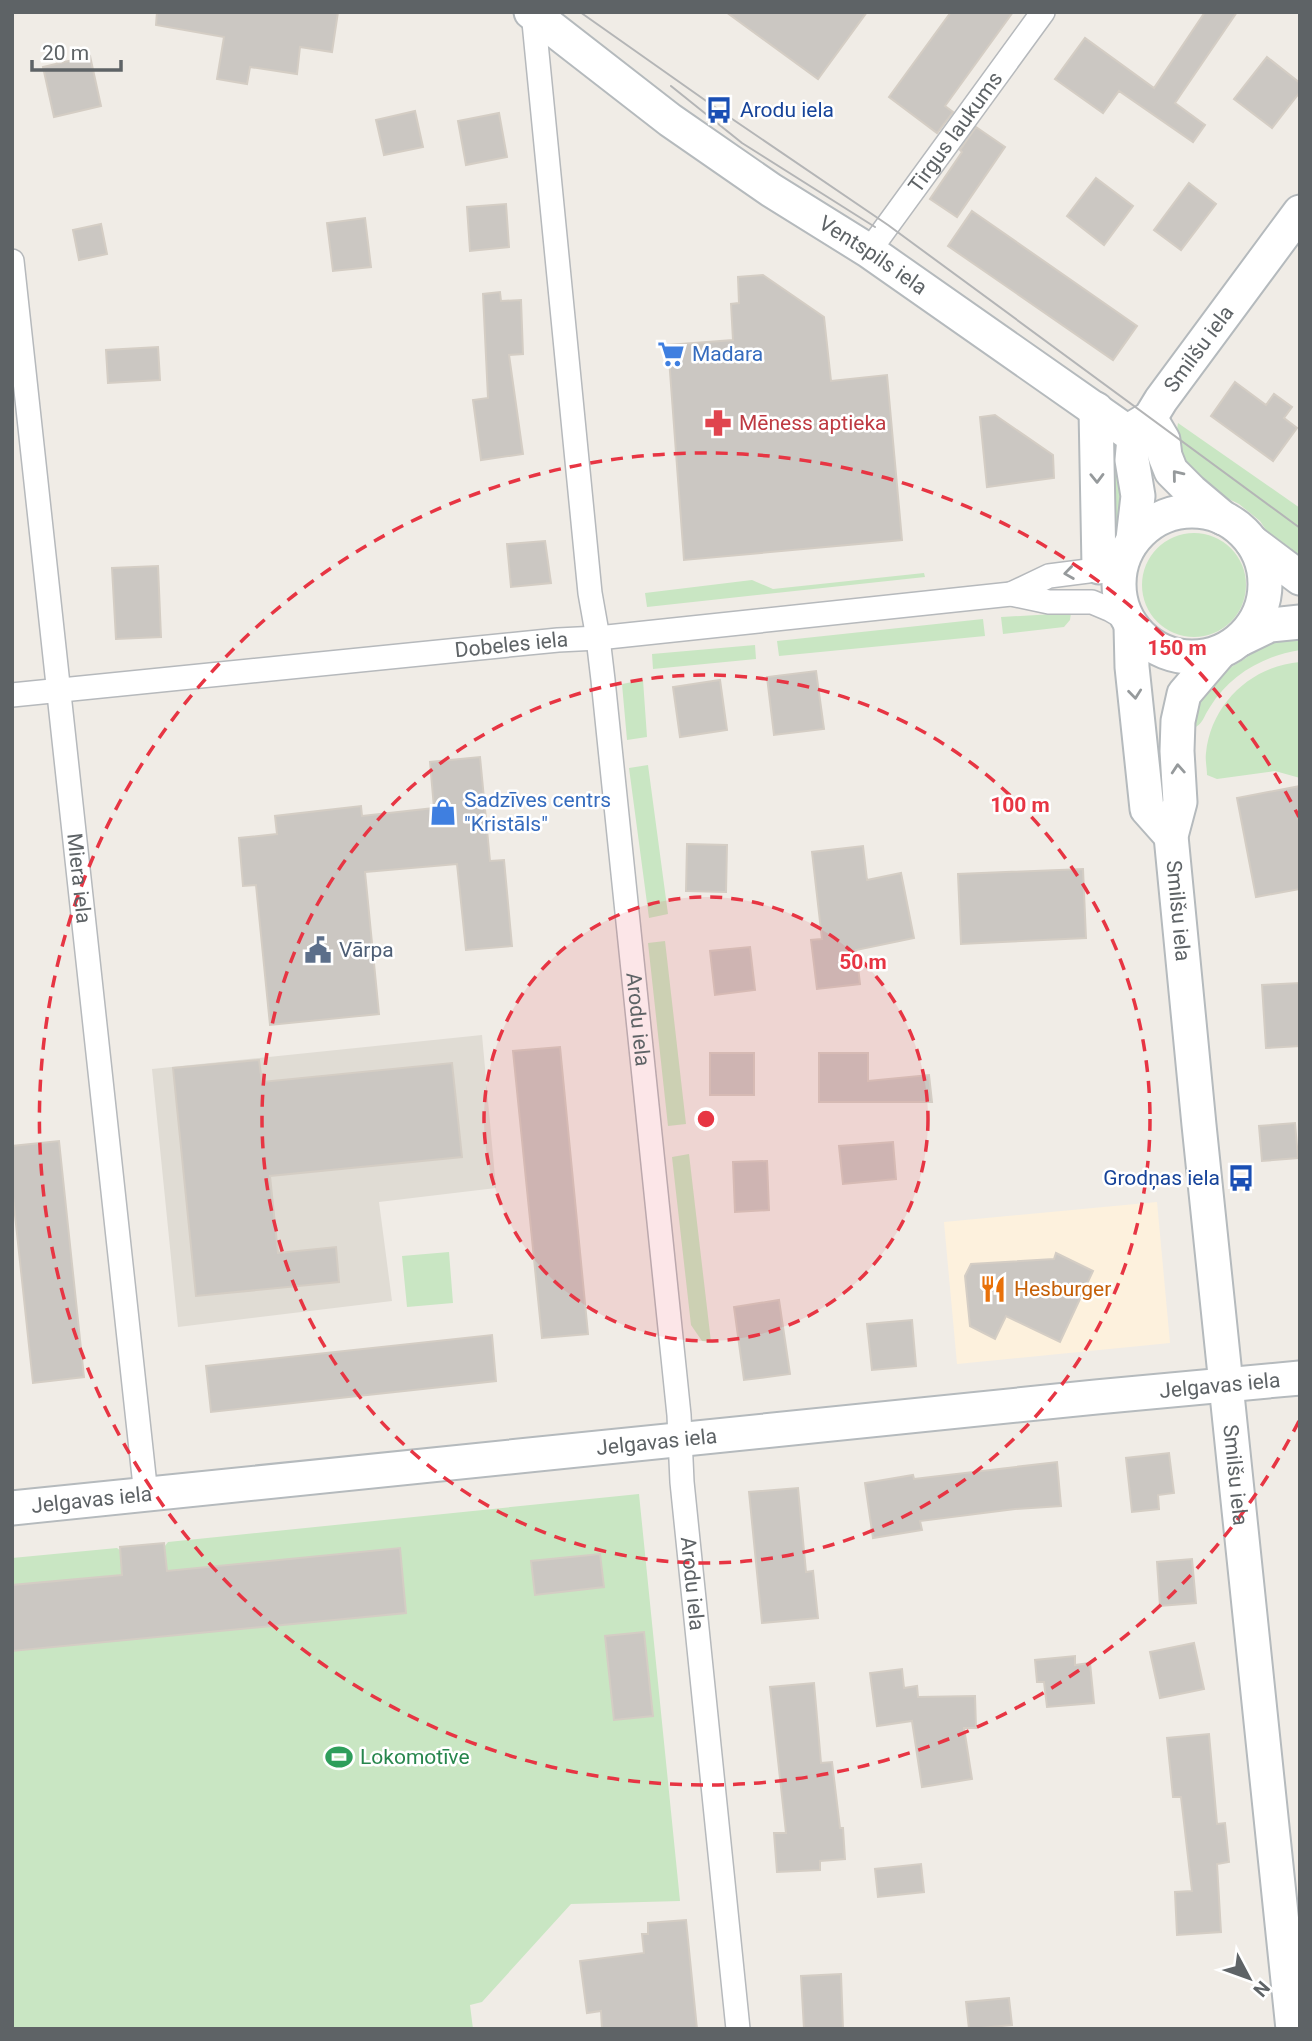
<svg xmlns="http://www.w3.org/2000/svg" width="1312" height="2041" font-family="Roboto,sans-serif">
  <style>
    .commercial { fill: #fdf1dd }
    .education { fill: #e0dcd4 }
    .green { fill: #c9e6c3 }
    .building { fill: #cbc7c2; stroke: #d4cdc4; stroke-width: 2 }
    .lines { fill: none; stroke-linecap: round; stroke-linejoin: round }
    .street-casing { stroke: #b6b9bc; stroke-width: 26 }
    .secondary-casing { stroke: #b5babd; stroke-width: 37 }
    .street { stroke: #fff; stroke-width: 23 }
    .secondary { stroke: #fff; stroke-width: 33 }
    .tram { stroke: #b4b5b6; stroke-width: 2 }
    .oneway { stroke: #969a9c }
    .ring { fill: none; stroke: #e73543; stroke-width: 3.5; stroke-dasharray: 12 9 }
    .labels { text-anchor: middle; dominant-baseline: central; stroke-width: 5; stroke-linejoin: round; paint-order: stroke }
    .transit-label { font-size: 21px; fill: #164399; stroke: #fff; text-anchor: start }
    .street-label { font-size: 21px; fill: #5e6366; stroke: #fff }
    .shop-label { font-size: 21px; fill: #366cbe; stroke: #fff; text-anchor: start }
    .health-label { font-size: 21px; fill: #be3a42; stroke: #fff; text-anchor: start }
    .service-label { font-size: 21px; fill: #4e5e75; stroke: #fff; text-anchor: start }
    .food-label { font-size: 21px; fill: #c56008; stroke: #fff; text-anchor: start }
    .leisure-label { font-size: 21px; fill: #27864d; stroke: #fff; text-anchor: start }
    .centre { fill: #e73543; stroke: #fff; stroke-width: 3.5 }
    .ring-label { font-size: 21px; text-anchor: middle; font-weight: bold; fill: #e73543; stroke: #fff; stroke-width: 5; stroke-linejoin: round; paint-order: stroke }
  </style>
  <rect width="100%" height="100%" fill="#f0ece6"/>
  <path class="commercial" d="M1157,1202L1170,1343L957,1364L944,1222Z"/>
  <path class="education" d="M482,1035L496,1188L379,1202L392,1301L178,1327L152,1069Z"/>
  <path class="green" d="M1178,423L1300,508V562L1274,542L1260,521L1239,504L1208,489L1184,466L1175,442Z
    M1112,447L1123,479L1119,535L1111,543Z
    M1142 585a52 52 0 1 1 104 0a52 52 0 1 1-104 0Z
    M924,573L925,577L647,607L645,593L752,580L773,589Z
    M1071,613L1070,620L1064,627L1003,634L1001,617Z
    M983,619L985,636L779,656L777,641Z
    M1300,634V650C1263,656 1230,675 1210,707C1202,719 1204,724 1190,730L1192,707L1213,678L1246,658L1259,646Z
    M755,645L756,659L653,669L652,654Z
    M1300,662V778L1275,771L1217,779L1207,775C1207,768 1205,760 1206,753C1211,704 1251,666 1300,662Z
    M643,680L647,737L627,740L622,684Z
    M648,765L668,914L649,918L629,768Z
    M665,941L686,1124L668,1126L648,943Z
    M689,1154L711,1342L702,1341L691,1325L672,1157Z
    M449,1252L453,1303L407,1307L402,1256Z
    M639,1494L680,1901L571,1904L482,2002L470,2005L473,2029H12V1558L117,1548L125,1554L161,1551L168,1542Z"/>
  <path class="building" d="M157,12H338L332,52L300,47L297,74L250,67L247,84L217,79L224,37L156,25Z
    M726,12H867L818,79Z
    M951,12H1013L945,106L953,112L937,133L889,97Z
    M1205,12H1237L1175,103L1205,125L1193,142L1119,91L1103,113L1055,79L1085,38L1154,88Z
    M90,56L101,106L54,117L43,67Z
    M1267,57L1300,83V92L1272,128L1234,99Z
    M415,111L423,147L384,155L376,120Z
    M499,113L507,157L466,165L458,121Z
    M976,127L1005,147L957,217L930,199L962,152L960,150Z
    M1096,178L1133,206L1104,245L1067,216Z
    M1189,183L1216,204L1181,250L1154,230Z
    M506,204L509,247L470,251L467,207Z
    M972,211L1137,326L1113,360L948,246Z
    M365,218L371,267L333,271L327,223Z
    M101,224L107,254L79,260L73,230Z
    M763,275L824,317L831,381L887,375L902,540L684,560L668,345L733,340L731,304L739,303L738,277Z
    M500,292L501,301L521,300L523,354L509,355L523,454L481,460L473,400L488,398L483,294Z
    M158,347L160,380L108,383L106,350Z
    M1235,382L1266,405L1274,394L1292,407L1284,418L1297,428L1273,461L1211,416Z
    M995,415L1053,455L1054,478L987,487L980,417Z
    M545,541L551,583L511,587L507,544Z
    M158,566L161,637L116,639L112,568Z
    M816,671L824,729L774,735L767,677Z
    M720,680L727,730L680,737L673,687Z
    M480,757L490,861L504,860L512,946L466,950L457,864L365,872L379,1014L270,1025L256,885L243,886L239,838L277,834L275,816L361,806L362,816L434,808L430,762Z
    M1300,786V889L1256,897L1237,798Z
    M687,844L727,845L726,892L686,891Z
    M863,846L867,880L901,873L914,938L856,950L860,984L817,989L811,940L822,939L812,852Z
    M1083,869L1086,938L961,944L958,874Z
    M750,947L755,990L715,995L710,951Z
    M1300,983V1046L1266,1048L1262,985Z
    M560,1047L588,1334L542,1338L513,1051Z
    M710,1053H754V1095H710Z
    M819,1053H868V1081L929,1075L932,1102H819Z
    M259,1060L262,1082L452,1063L462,1157L270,1176L278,1253L336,1247L339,1282L196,1296L173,1068Z
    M1295,1123L1298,1158L1262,1161L1259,1126Z
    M59,1141L84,1377L33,1383L12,1187V1146Z
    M893,1142L896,1179L843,1184L839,1146Z
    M767,1161L769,1210L735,1212L733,1162Z
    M1056,1253L1093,1271L1060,1342L1006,1316L995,1339L970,1326L965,1276L971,1264L1054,1259Z
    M779,1300L790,1374L744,1380L734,1307Z
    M912,1320L916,1366L872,1370L867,1324Z
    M492,1335L496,1381L211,1412L206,1366Z
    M1169,1453L1174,1493L1158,1495L1159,1509L1132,1512L1126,1458Z
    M1057,1462L1061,1506L1015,1509L920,1521L922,1530L873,1538L865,1483L913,1475L914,1479Z
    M798,1488L806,1572L813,1571L818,1618L762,1623L749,1492Z
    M164,1543L167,1571L400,1548L406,1613L12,1651V1585L122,1575L120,1547Z
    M600,1554L604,1587L535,1595L531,1561Z
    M1192,1559L1196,1603L1160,1606L1157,1562Z
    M644,1632L653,1716L614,1720L605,1636Z
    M1194,1643L1204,1689L1160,1698L1150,1652Z
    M1075,1656V1665L1090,1663L1094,1703L1047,1707L1044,1682H1037L1035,1660Z
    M902,1669L904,1688L917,1686L918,1697L975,1696L976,1728H964L972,1779L922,1787L912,1721L877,1726L870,1673Z
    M814,1683L821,1763L832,1762L840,1828H843L845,1859L820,1861V1870L777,1872L774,1833H786L770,1687Z
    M1209,1734L1217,1824L1225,1823L1229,1862L1217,1864L1221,1932L1177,1935L1175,1892L1192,1891L1181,1797H1173L1167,1738Z
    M921,1864L924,1892L878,1897L875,1869Z
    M686,1920L697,2029H602L601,2011L587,2013L580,1961L644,1953L642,1934H648V1923Z
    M841,1974L843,2029H804L801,1976Z
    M1009,1998L1012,2025L969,2029L966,2002Z"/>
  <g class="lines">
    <defs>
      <g id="street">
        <path id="s1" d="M533,12L590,593L598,638L603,680L679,1415L682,1482L738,2029"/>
        <path id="s2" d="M869,251L1043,12"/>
        <path id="s3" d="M12,261L146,1495"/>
        <path d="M1011,594L1049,576L1088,571L1107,565L1126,553"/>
        <path id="s4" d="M12,695L558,640L598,638L1011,594L1049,602H1092L1111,610L1128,620"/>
      </g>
      <g id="secondary">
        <path id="s5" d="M531,12L670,120L771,190L869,251L1133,436"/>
        <path d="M1096,409L1099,567"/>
        <path d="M1150,418L1163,440L1165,456L1171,471L1191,491L1223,518"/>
        <circle cx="1192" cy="584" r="73"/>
        <path id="s6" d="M1133,539L1138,496L1132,460L1135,427L1150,418L1161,400L1300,212"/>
        <path d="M1252,542L1300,578"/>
        <path d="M1131,626L1132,667L1147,809L1171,836"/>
        <path d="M1241,639L1270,625L1300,622"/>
        <path id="s7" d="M1219,653L1184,694L1178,721L1177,751L1180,802L1171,836L1199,1125L1293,2029"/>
        <path id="s8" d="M12,1508L1096,1397L1300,1378"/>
      </g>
    </defs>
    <use href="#street" class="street-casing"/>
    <use href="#secondary" class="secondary-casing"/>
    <use href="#street" class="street"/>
    <use href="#secondary" class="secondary"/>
    <path class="tram" d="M580,12L719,110L888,225L1300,528
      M671,86L742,143L875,227"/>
  </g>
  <defs><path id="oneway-chevron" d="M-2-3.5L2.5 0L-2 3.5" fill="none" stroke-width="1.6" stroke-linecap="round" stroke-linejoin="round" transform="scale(1.75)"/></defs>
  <g class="oneway">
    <use href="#oneway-chevron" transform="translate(1177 475) rotate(-129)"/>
    <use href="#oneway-chevron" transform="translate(1097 478) rotate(89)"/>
    <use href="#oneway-chevron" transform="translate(1069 573) rotate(172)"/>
    <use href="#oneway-chevron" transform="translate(1135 694) rotate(84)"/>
    <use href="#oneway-chevron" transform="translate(1178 769) rotate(-94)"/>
  </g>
  <circle cx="706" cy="1119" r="222" fill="#e73543" fill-opacity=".12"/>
  <g class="ring">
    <circle cx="706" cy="1119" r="222"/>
    <circle cx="706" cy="1119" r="444"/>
    <path d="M1299 1421A666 666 0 1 1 1299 817"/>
  </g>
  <defs>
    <symbol id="bus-bare" viewBox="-9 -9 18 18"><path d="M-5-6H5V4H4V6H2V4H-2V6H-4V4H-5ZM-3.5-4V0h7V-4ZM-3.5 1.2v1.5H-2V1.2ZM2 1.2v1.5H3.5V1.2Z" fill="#1a4fb4" stroke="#fff" stroke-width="2.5" paint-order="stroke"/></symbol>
    <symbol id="supermarket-bare" viewBox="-9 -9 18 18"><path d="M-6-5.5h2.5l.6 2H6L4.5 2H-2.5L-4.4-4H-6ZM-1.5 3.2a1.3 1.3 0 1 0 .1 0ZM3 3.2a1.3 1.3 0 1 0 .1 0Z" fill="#3f7fe0" stroke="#fff" stroke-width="2.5" paint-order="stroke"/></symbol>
    <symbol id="pharmacy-bare" viewBox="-9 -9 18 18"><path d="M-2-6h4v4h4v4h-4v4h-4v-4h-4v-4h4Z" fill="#e0444e" stroke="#fff" stroke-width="2.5" paint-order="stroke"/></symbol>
    <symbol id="shop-bare" viewBox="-9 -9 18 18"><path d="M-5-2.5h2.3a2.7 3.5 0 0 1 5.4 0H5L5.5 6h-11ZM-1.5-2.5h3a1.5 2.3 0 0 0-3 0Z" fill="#3f7fe0" stroke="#fff" stroke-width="2.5" paint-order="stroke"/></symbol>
    <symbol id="civic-bare" viewBox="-9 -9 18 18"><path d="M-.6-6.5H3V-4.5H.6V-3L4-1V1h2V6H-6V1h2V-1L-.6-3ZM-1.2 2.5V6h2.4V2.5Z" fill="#5c6f8a" stroke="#fff" stroke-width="2.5" paint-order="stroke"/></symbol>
    <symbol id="restaurant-bare" viewBox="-9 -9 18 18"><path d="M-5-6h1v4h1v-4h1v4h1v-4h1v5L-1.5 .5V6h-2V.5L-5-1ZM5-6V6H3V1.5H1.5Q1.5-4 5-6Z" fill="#e8710a" stroke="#fff" stroke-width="2.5" paint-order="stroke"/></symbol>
    <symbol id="stadium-bare" viewBox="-9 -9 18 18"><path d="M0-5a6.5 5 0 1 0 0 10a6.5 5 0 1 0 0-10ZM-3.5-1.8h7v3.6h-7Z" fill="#2e9e5b" stroke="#fff" stroke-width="2.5" paint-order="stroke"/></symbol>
  </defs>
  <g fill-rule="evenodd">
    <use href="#bus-bare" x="700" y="91" width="38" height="38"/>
    <use href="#supermarket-bare" x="652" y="335" width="38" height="38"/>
    <use href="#pharmacy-bare" x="699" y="404" width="38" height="38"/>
    <use href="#shop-bare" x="424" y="793" width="38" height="38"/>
    <use href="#civic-bare" x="299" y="931" width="38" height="38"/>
    <use href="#bus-bare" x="1222" y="1159" width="38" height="38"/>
    <use href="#restaurant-bare" x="974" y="1270" width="38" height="38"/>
    <use href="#stadium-bare" x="320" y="1738" width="38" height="38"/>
  </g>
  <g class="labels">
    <g class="transit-label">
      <text x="740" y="110">Arodu iela</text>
      <text x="1220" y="1178" text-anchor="end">Grodņas iela</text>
    </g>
    <g class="street-label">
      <text stroke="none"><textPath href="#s2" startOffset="147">Tirgus laukums</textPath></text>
      <text stroke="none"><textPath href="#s5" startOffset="420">Ventspils iela</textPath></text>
      <text stroke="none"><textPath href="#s6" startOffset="215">Smilšu iela</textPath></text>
      <text stroke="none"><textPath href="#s4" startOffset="502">Dobeles iela</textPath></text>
      <text stroke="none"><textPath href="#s3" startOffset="621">Miera iela</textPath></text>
      <text stroke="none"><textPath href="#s7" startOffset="273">Smilšu iela</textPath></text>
      <text stroke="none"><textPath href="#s1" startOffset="1013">Arodu iela</textPath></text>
      <text stroke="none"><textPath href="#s8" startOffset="1214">Jelgavas iela</textPath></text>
      <text stroke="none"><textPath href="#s8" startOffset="648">Jelgavas iela</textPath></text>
      <text stroke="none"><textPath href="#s7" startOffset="840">Smilšu iela</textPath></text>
      <text stroke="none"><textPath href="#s8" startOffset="80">Jelgavas iela</textPath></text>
      <text stroke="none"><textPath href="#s1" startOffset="1580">Arodu iela</textPath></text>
    </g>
    <g class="shop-label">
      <text x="692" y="354">Madara</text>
      <text x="464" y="800">Sadzīves centrs<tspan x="464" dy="24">"Kristāls"</tspan></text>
    </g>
    <g class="health-label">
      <text x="739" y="423">Mēness aptieka</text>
    </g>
    <g class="service-label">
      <text x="339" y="950">Vārpa</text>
    </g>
    <g class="food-label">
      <text x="1014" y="1289">Hesburger</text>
    </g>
    <g class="leisure-label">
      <text x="360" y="1757">Lokomotīve</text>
    </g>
  </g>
  <circle cx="706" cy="1119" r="10" class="centre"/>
  <g class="ring-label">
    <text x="1177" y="655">150 m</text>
    <text x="1020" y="812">100 m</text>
    <text x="863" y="969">50 m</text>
  </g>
  <rect width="1312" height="2041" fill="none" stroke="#5e6366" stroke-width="28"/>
  <g transform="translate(1249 1978) rotate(131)" stroke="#ffffff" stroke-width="5" paint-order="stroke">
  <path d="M0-5L12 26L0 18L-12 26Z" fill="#5e6366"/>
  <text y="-10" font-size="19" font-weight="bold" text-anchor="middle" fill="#5e6366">N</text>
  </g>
  <path d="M32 60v10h89v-10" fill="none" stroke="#5e6366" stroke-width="3.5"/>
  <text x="42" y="60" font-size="21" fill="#5e6366" stroke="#ffffff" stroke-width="5" paint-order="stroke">20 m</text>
</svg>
